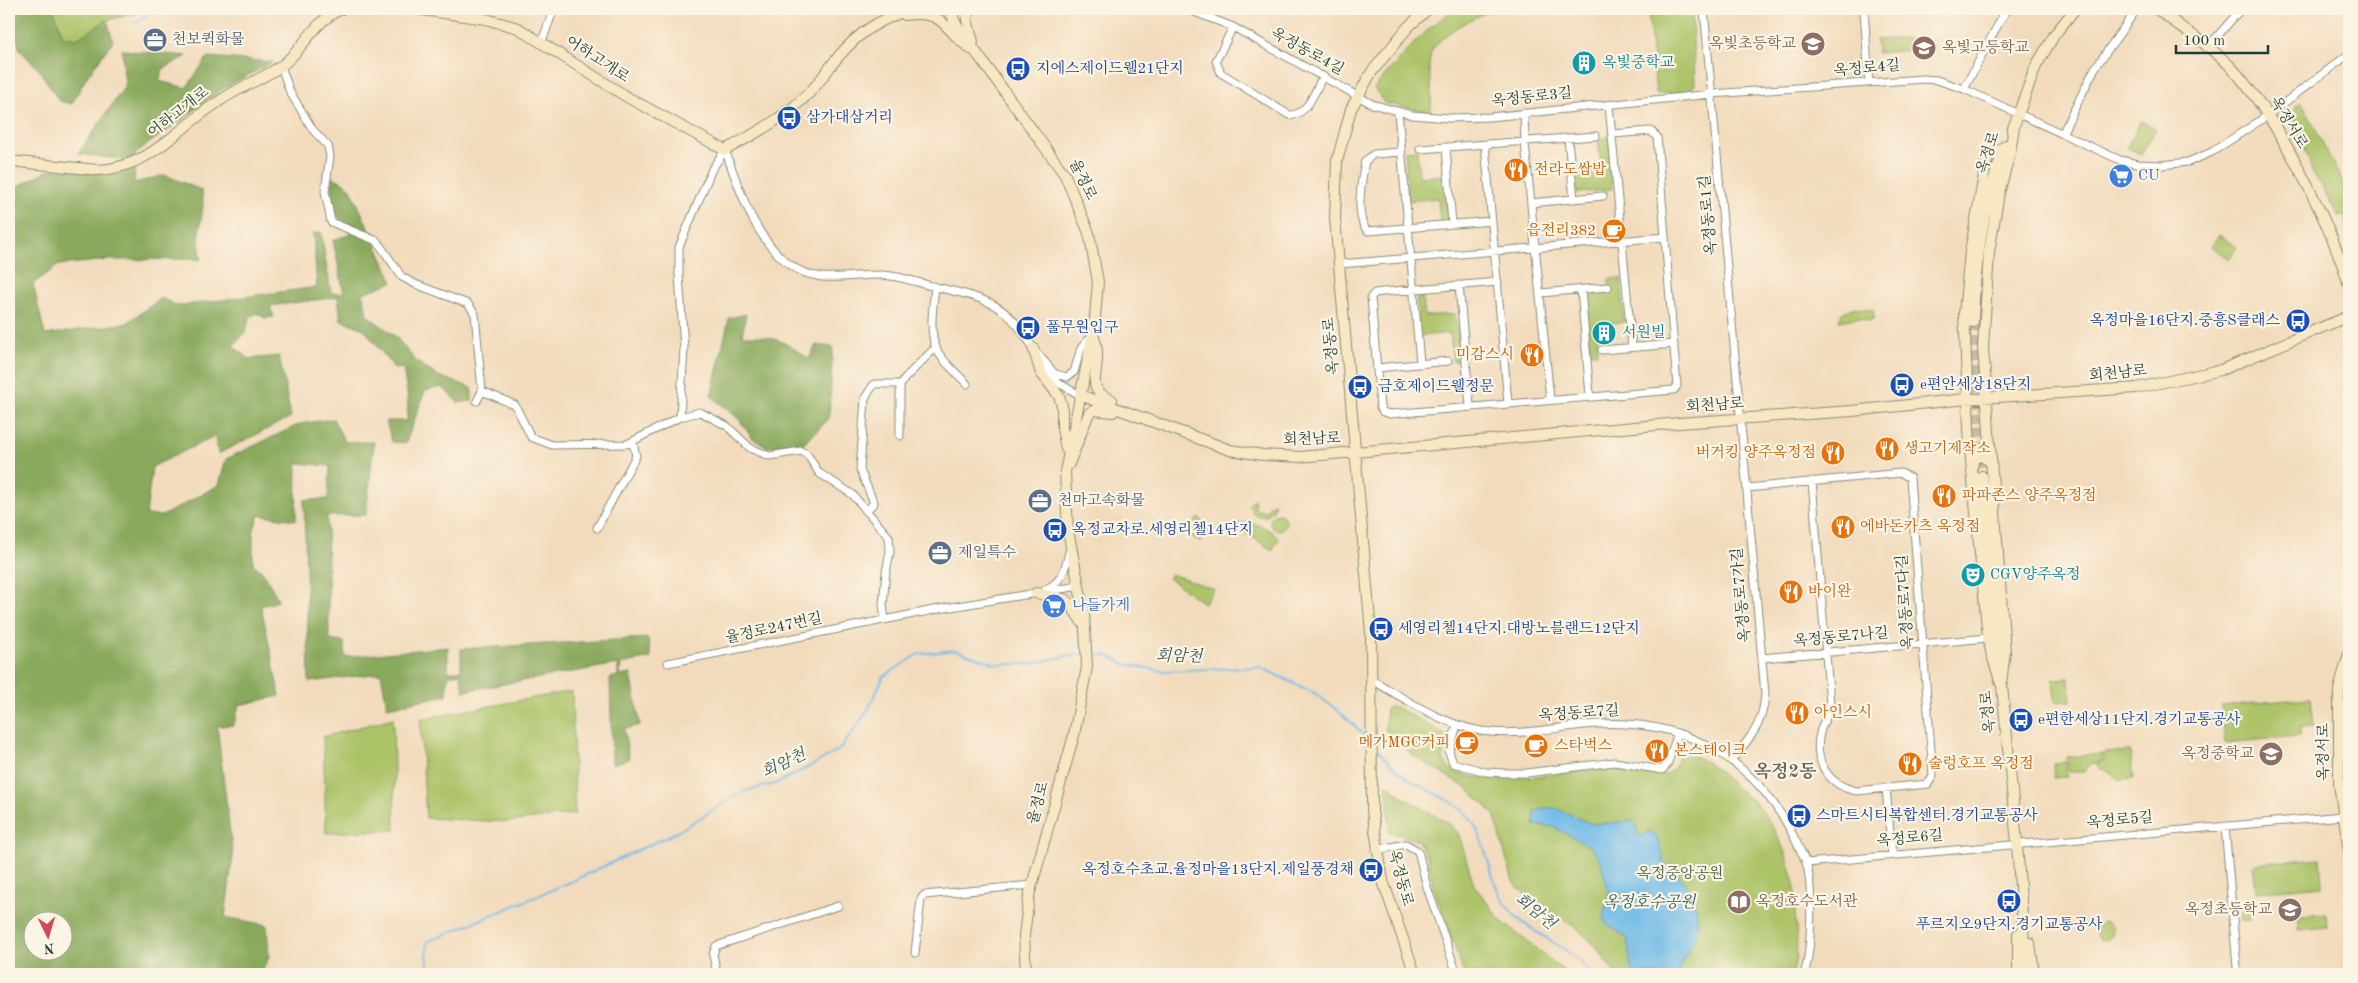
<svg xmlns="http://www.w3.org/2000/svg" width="2358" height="983" font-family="'Old Standard TT','Noto Serif KR',serif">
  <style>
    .green { fill: #acc368; stroke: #66804e }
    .forest { fill: #89a95c; stroke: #547348; fill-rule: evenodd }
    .water { fill: #6fbbe8; stroke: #477c8e }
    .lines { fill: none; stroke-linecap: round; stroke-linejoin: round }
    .stream { stroke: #6fbbe8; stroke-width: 2 }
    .secondary-tunnel { stroke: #c8bba1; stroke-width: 10; stroke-dasharray: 10 5; stroke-linecap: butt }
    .street-casing { stroke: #888c78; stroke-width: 9 }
    .secondary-casing { stroke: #888c78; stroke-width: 12 }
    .street { stroke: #fff; stroke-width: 7 }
    .secondary { stroke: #f7e8c3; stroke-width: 10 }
    .labels { text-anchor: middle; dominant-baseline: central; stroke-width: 4.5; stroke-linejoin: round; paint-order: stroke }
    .service-label { font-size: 15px; fill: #4e5e75; stroke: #fcf5e5; text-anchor: start }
    .education-label { font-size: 15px; fill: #785e54; stroke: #fcf5e5; text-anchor: end }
    .street-label { font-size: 15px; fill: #1f3d34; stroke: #fcf5e5 }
    .culture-label { font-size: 15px; fill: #0d838f; stroke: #fcf5e5; text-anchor: start }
    .transit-label { font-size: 15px; fill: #164399; stroke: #fcf5e5; text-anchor: start }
    .food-label { font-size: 15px; fill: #c56008; stroke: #fcf5e5; text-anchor: start }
    .shop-label { font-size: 15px; fill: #366cbe; stroke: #fcf5e5; text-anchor: start }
    .park-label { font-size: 15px; fill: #425e41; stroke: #fcf5e5 }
    .water-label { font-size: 16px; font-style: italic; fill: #335c61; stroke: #fcf5e5 }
    .quarter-label { font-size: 18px; font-weight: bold; fill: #67675a; stroke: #fcf5e5 }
  </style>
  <rect width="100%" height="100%" fill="#fcf5e5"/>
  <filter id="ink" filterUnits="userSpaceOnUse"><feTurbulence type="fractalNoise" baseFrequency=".02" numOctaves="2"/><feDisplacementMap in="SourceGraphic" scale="10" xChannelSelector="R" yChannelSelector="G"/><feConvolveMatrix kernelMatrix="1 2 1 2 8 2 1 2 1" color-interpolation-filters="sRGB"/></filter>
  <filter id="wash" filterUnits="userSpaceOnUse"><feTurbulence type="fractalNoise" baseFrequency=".0096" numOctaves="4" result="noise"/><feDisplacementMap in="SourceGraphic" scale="20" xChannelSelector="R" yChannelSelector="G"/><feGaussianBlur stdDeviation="1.12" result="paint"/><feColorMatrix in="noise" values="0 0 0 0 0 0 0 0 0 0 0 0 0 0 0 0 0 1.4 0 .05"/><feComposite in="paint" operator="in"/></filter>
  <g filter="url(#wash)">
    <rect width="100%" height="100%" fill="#f2dbbc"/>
    <path class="green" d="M53,9H147L146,11L107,20L77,39L63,36Z
      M1456,9H1497C1479,13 1432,37 1430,57C1427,76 1435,93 1430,112L1384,103L1374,88C1398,61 1425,27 1456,9Z
      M1648,9H1689L1692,18L1695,84L1688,92L1656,94Z
      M1761,9H1830L1762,15Z
      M1908,38L1909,50L1877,53L1876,40Z
      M2302,102L2349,195V235L2345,214L2339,216L2312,171L2301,136L2294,126L2296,106Z
      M2141,121L2156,129L2141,155L2127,147Z
      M1609,137L1612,189L1577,193L1575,167L1601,164L1598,139Z
      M1417,150L1419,177L1445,175L1449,222H1440L1438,198L1408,201L1405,151Z
      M2219,235L2237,247L2229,259L2211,247Z
      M1621,278L1624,322L1596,324L1598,353H1590L1585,293L1610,291L1609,279Z
      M1416,293H1422L1425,316L1455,314L1462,361H1453L1450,333L1420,336Z
      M1854,307L1873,310L1874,318L1869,321L1857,318L1839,321L1842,313Z
      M1254,499L1256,510L1266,511L1271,504L1275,503L1273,511L1265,517L1254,515L1249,505Z
      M1270 522a8 8 0 1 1 16 0a8 8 0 1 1-16 0Z
      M1198,518L1211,527L1200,542L1187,533Z
      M1247,523C1261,524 1270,529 1279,539L1272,550L1234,525Z
      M1171,574L1214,589L1204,603L1168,578Z
      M2069,678L2071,701L2055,702L2053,679Z
      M572,691L575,814L509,822L426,818L420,719Z
      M2311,698L2314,726L2300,727V736L2225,743L2221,706Z
      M1390,707H1396L1444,734L1447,739C1444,747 1440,756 1446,764C1464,793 1578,769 1608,769C1628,768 1646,773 1665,775L1675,768L1679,754L1685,751L1712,765L1748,798C1756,800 1761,810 1766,817C1781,838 1795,872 1796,899C1797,904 1795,909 1795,914C1797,935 1799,954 1792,974H1615L1596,946L1575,927L1533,902L1513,882L1494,814L1468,789L1411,754L1385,730L1386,709Z
      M393,718L395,830L326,833L323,737Z
      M2130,751L2133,779L2119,780L2104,769H2099L2097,764L2104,760V753Z
      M2102,754V761L2088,765L2084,772H2069L2067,757Z
      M2066,762L2067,777L2054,778L2053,763Z
      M1386,784L1406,799L1450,824L1459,835L1474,885L1500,920L1568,974H1464L1432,883L1428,857L1418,841L1390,832Z
      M2320,858L2322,886L2256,892L2253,864Z
      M2249,903L2251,920L2241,921L2240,904Z
      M2326,913L2327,927L2298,930L2297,915Z
      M2095 931a9 9 0 1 1 18 0a9 9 0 1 1-18 0Z"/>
    <path class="forest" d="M9,9H53L63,36L77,39L107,20L113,41L86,78L72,104L59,101L40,71L20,50Z
      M122,50L187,56L163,69L159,81L186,88L208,57L273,62L221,90L136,153L134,183L165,175L201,190C206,206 200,218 199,234C199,242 200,251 201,259L108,260L59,265L33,284L45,335L127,323L161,298L178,306L317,287L313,234L321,232L331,293H344L333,240L352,234L332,209V176L350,187L393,282L363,293L367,315L396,337L416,361L436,375L472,388V401L458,403L442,387L425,391L406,443L392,442L386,421H407L408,399L403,368L395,369L364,329L341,320L338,297L270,306L274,317L265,318L257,313L250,317L245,333L233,346L249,359L279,356L291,417L218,454L215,436L152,467L146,515L162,516L219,485L226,459L300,424L333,419L345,442H374L366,515L327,516L329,637L334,641L344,642L345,657L448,647V672L461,670V649L648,638L651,658L621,664L620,676L631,674L640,725L624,729L629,759L612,764L610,678L618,676V664L464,691L460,673L448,676L447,695L387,707L381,673L309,682L304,500L328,499L330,466L297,463L296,520L259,515L253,532V564L263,572L279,601L261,606L280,696L239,705L234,725L217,726L233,856L225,917L267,925L269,957L261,974H9V191L49,170L125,168L122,159L78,154L125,86ZM32,920H62V950H32Z
      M746,314L742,336C775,335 782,340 809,359L816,345L833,347L829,419L801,446L767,447L752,438L739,419L711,396L729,318Z"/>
    <path class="water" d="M1542,808H1555L1592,824L1632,821L1637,826V834L1643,836L1649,831L1657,837L1664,857L1662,861L1678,870L1677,873C1693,892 1704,919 1693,943C1687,954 1680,961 1677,974H1632L1627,938L1605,923L1604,913L1609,893L1600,860L1591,847L1554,827L1534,825L1535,813Z"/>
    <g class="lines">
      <path class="stream" d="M136,23L152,9
        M1089,655H1106L1128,665L1164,671L1260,667L1316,694L1342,714L1368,739
        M1376,748C1385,757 1393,767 1403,775C1422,790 1459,800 1472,821C1489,847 1489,883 1508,908C1530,935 1570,945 1591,974
        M428,974L427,942L566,884L677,832L744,791L775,784L809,767L840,749L867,712L883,677L919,654L955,650L996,664H1031L1066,656L1082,655"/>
    </g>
  </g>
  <g filter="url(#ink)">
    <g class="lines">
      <path class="secondary-tunnel" d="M1973,322L1977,420L1982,476"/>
      <defs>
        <path id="street" d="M1187,9L1233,27L1372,104L1412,115L1449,118L1490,117L1712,94L1923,79L1937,80L1964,89L2120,160L2137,164L2162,165L2188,162L2212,152L2267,116L2349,54
          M1704,9L1765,694C1763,725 1751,737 1732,760
          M1864,9L1869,82
          M2002,9L2001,19L2008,9
          M1233,27L1216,61L1221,73L1289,115C1308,116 1315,90 1323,76
          M542,41L554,9
          M2207,48L2241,9
          M281,66L290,92L313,130L328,146L330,156L325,191L331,222L377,241L402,277L415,284L468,304L475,314L482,391L477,401
          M1964,89L2001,19
          M1609,105L1632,347
          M1398,112L1420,363
          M1524,113L1525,143L1550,399
          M2062,134L2095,68L2137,9
          M1568,139L1574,199
          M1485,145L1508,403
          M1446,148L1452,224
          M1420,149L1596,136
          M725,150C740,190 753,237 789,264C817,285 845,275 877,275C895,274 915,282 932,286C985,299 1008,301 1035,352
          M1401,152L1374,154L1365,161C1362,177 1354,220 1368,231L1492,221
          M1531,203L1603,196
          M1340,264L1665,237
          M1498,282L1383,292L1375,293L1371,297L1380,407L1383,412L1390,414L1674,390L1677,386L1657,137L1651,131L1613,134
          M1459,285L1470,406
          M935,287C933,306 928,335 938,352C945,364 958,374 967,384
          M1581,290L1590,396
          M1541,293L1608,287
          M1602,350L1674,344
          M1037,353L1055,374L1067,377L1074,372L1081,348L1091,337
          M1377,368L1448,361
          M1044,371L1053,380L1080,395
          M482,391L515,405L531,437L552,445L627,444L680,417L684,348L679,275V247L712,169L725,150
          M680,417L700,412L727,426L750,448L769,456L801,451L807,454L819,473L852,494L889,537L890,552L886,572L883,605L885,620
          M900,436V386L905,378L936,347
          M1747,488L1901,473L1910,478L1933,776L1928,784L1857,791C1829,786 1813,762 1820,733C1822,723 1829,715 1830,704L1812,481
          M866,511L874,503L860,470L865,398L874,384H901
          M597,528L636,456L633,443
          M1046,589C1064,581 1066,565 1070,548
          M1762,658L1988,638
          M668,663L939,609L1079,586
          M1372,680C1407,700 1442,724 1481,731C1520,737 1560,726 1598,724C1688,719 1757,761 1796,841C1799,848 1803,855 1806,862C1813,884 1812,953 1804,974
          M1457,725L1449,752L1453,763L1486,772L1505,773H1527L1615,762L1662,770L1667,765L1678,733
          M1886,788L1892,855
          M2225,826L2237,967
          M1376,850L1406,844L1418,851L1427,887L1457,974
          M1806,863L2343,816
          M915,953L921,899L924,895L1032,885
          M717,974L713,955L716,946L838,906"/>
        <path id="secondary" d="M416,9L486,19L518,28L627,97L725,150C755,134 787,116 810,92C821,81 829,67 839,56C860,31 881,19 911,9
          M949,9L957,26L1065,175L1089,233L1098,282L1094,328L1065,472L1068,531L1084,612L1087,667L1074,735L1029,896L1024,935L1026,974
          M968,9L967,20L973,42
          M2157,9C2180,27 2208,44 2229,65C2276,114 2329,220 2349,285
          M905,15C946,9 943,30 971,49
          M2012,131L2036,66L2055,34L2075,9
          M9,161L98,170C152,167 176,129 218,102C238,88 262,79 281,66C304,50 311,23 341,9
          M1973,322C1975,263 1983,202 2005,147
          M1094,337C1095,342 1097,348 1097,353C1099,375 1084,389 1112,400
          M1033,348L1041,373L1059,396L1062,406V428L1066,449
          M1080,395L1230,450L1263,455L1299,457L1679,423L1852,411L1966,399L2136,388L2221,370L2349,316
          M1069,464L1089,413L1095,410L1113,412
          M1972,467L1974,459L1980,455L1991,462
          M1982,476L2017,843L2026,974
          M1036,593L1067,600L1084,625
          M2349,653L2339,690V784L2349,851
          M2001,683L2005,651L1983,348L1989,252L1999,193L2010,153L2014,126
          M2001,683L1992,656L1988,638L1970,449L1964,314L1970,252L1987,159L2006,145
          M2030,943L2034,974
          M1415,974L1383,881L1372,811L1371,633L1335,218L1337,161L1351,109L1371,73L1408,27L1428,9
          M2018,974V934"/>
      </defs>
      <use href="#street" class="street-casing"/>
      <use href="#secondary" class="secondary-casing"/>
      <use href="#street" class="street"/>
      <use href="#secondary" class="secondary"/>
    </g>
  </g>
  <defs>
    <symbol id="office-disc" viewBox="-11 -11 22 22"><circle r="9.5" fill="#5c6f8a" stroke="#fcf5e5"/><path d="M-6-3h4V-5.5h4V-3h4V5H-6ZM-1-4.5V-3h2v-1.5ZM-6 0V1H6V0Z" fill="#fff"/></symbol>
    <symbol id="school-disc" viewBox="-11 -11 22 22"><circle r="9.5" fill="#8d6e63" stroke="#fcf5e5"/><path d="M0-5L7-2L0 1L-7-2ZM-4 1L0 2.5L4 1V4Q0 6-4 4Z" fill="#fff"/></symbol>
    <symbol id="building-disc" viewBox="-11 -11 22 22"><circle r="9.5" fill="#0f9aa8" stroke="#fcf5e5"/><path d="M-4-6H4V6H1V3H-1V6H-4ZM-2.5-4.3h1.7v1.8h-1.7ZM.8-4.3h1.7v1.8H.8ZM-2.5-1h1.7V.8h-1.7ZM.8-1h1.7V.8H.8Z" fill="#fff"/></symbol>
    <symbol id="bus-disc" viewBox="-11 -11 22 22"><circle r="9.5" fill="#1a4fb4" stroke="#fcf5e5"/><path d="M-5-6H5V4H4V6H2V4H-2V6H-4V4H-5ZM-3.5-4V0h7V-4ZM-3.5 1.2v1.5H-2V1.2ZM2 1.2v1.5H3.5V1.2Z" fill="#fff"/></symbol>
    <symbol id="restaurant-disc" viewBox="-11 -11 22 22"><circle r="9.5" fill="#e8710a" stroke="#fcf5e5"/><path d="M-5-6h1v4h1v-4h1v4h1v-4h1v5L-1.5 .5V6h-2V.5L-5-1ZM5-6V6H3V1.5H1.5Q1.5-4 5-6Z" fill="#fff"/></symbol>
    <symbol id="supermarket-disc" viewBox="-11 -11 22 22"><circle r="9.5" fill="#3f7fe0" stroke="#fcf5e5"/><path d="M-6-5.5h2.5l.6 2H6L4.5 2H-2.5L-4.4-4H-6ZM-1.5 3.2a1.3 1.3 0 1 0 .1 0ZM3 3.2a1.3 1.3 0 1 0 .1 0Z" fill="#fff"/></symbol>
    <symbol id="cafe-disc" viewBox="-11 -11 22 22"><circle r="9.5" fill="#e8710a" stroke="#fcf5e5"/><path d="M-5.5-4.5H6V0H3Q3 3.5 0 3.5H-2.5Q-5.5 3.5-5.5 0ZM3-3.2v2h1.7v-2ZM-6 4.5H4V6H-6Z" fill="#fff"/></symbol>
    <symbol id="theatre-disc" viewBox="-11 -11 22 22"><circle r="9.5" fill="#0f9aa8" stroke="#fcf5e5"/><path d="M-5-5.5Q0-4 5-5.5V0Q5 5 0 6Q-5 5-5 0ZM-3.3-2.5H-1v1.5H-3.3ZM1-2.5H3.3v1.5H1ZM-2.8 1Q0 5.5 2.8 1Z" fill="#fff"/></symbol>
    <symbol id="library-disc" viewBox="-11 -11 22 22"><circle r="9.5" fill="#8d6e63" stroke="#fcf5e5"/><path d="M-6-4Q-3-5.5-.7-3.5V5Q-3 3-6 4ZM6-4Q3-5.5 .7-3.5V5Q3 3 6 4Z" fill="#fff"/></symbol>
  </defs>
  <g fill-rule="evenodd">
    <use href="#office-disc" x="141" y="26" width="28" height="28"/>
    <use href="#school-disc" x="1799" y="30" width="28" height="28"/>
    <use href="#school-disc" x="1910" y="34" width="28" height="28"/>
    <use href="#building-disc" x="1570" y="49" width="28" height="28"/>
    <use href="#bus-disc" x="1004" y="55" width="28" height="28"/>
    <use href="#bus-disc" x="775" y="104" width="28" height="28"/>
    <use href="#restaurant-disc" x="1502" y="156" width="28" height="28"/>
    <use href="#supermarket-disc" x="2107" y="162" width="28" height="28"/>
    <use href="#cafe-disc" x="1600" y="217" width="28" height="28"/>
    <use href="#bus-disc" x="2284" y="307" width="28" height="28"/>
    <use href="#bus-disc" x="1014" y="314" width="28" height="28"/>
    <use href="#building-disc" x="1590" y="319" width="28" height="28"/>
    <use href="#restaurant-disc" x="1518" y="341" width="28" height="28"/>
    <use href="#bus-disc" x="1888" y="371" width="28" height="28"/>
    <use href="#bus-disc" x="1346" y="373" width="28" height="28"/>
    <use href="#restaurant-disc" x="1873" y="435" width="28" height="28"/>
    <use href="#restaurant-disc" x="1819" y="439" width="28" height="28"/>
    <use href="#restaurant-disc" x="1930" y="482" width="28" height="28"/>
    <use href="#office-disc" x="1026" y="487" width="28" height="28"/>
    <use href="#restaurant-disc" x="1829" y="513" width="28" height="28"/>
    <use href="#bus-disc" x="1041" y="516" width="28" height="28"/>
    <use href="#office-disc" x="926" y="539" width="28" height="28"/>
    <use href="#theatre-disc" x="1959" y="561" width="28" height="28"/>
    <use href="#restaurant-disc" x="1777" y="578" width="28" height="28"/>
    <use href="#supermarket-disc" x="1040" y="592" width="28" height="28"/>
    <use href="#bus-disc" x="1367" y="615" width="28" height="28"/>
    <use href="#restaurant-disc" x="1783" y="699" width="28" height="28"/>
    <use href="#bus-disc" x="2007" y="706" width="28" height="28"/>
    <use href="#cafe-disc" x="1453" y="729" width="28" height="28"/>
    <use href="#cafe-disc" x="1522" y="732" width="28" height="28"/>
    <use href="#restaurant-disc" x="1643" y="737" width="28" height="28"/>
    <use href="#school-disc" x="2257" y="740" width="28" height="28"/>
    <use href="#restaurant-disc" x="1896" y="750" width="28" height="28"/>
    <use href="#bus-disc" x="1785" y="802" width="28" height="28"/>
    <use href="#bus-disc" x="1357" y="856" width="28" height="28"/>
    <use href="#bus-disc" x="1995" y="887" width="28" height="28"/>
    <use href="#library-disc" x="1725" y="888" width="28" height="28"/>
    <use href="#school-disc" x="2276" y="896" width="28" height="28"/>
  </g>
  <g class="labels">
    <g class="service-label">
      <text x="172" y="40">천보퀵화물</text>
      <text x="1058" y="501">천마고속화물</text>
      <text x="958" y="553">제일특수</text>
    </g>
    <g class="education-label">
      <text x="1796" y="44">옥빛초등학교</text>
      <text x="1942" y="48" text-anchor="start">옥빛고등학교</text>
      <text x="2254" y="754">옥정중학교</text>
      <text x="1756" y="902" text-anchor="start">옥정호수도서관</text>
      <text x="2272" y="910">옥정초등학교</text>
    </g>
    <g class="street-label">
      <text transform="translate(1307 52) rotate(29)">옥정동로4길</text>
      <text transform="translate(597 60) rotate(33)">어하고개로</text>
      <text transform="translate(1867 69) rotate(-5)">옥정로4길</text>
      <text transform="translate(1532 98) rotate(-6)">옥정동로3길</text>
      <text transform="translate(179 113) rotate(-38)">어하고개로</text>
      <text transform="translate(2288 123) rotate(59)">옥정서로</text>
      <text transform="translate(1989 153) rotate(-72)">옥정로</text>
      <text transform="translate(1082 180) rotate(64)">율정로</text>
      <text transform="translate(1709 215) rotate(-95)">옥정동로1길</text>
      <text transform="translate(1332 346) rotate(-95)">옥정동로</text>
      <text transform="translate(2118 374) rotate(-6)">회천남로</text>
      <text transform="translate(1715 406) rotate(-4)">회천남로</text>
      <text transform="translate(1312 440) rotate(-2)">회천남로</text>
      <text transform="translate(1742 595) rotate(-95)">옥정동로7가길</text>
      <text transform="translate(1906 602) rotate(-94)">옥정동로7다길</text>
      <text transform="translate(774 629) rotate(-12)">율정로247번길</text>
      <text transform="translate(1841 638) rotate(-5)">옥정동로7나길</text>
      <text transform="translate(1989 712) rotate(-96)">옥정로</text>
      <text transform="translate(1579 714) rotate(-4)">옥정동로7길</text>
      <text transform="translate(2324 752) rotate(-90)">옥정서로</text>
      <text transform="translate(1039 803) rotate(-75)">율정로</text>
      <text transform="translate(2120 821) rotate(-5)">옥정로5길</text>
      <text transform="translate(1910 839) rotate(-5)">옥정로6길</text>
      <text transform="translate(1400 878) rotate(75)">옥정동로</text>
    </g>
    <g class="culture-label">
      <text x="1602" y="63">옥빛중학교</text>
      <text x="1622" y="333">서원빌</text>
      <text x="1990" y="575">CGV양주옥정</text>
    </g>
    <g class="transit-label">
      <text x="1036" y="69">지에스제이드웰21단지</text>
      <text x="806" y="118">삼가대삼거리</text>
      <text x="2280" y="321" text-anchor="end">옥정마을16단지.중흥S클래스</text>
      <text x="1046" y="328">풀무원입구</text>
      <text x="1920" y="385">e편안세상18단지</text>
      <text x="1378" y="387">금호제이드웰정문</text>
      <text x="1072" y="530">옥정교차로.세영리첼14단지</text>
      <text x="1398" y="629">세영리첼14단지.대방노블랜드12단지</text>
      <text x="2038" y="720">e편한세상11단지.경기교통공사</text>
      <text x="1816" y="816">스마트시티복합센터.경기교통공사</text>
      <text x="1354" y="870" text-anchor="end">옥정호수초교.율정마을13단지.제일풍경채</text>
      <text x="2009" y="925" text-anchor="middle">푸르지오9단지.경기교통공사</text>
    </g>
    <g class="food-label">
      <text x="1534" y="170">전라도쌈밥</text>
      <text x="1596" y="231" text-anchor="end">읍전리382</text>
      <text x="1514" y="355" text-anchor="end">미감스시</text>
      <text x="1904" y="449">생고기제작소</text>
      <text x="1816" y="453" text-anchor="end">버거킹 양주옥정점</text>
      <text x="1962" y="496">파파존스 양주옥정점</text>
      <text x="1860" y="527">에바돈카츠 옥정점</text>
      <text x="1808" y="592">바이완</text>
      <text x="1814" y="713">아인스시</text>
      <text x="1450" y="743" text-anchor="end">메가MGC커피</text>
      <text x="1554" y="746">스타벅스</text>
      <text x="1674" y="751">본스테이크</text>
      <text x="1928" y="764">술렁호프 옥정점</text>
    </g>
    <g class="shop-label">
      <text x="2138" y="176">CU</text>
      <text x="1072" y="606">나들가게</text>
    </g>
    <g class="park-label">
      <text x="1680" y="874">옥정중앙공원</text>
    </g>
    <g class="water-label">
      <text transform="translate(1179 657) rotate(1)">회암천</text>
      <text transform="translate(784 764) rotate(-25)">회암천</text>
      <text x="1649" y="903">옥정호수공원</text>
      <text transform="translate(1535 912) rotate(39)">회암천</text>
    </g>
    <g class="quarter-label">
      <text x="1785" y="772">옥정2동</text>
    </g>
  </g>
  <rect width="2358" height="983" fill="none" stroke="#fcf5e5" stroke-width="30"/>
  <g transform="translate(48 936) rotate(175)"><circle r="24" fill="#fcf5e5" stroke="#a4ab9e"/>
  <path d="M0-4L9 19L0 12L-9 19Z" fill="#d1495b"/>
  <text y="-8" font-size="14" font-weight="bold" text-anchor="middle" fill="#1f3d34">N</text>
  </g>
  <path d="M2176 45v8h92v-8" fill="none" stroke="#1f3d34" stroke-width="2.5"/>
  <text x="2183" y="45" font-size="15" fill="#1f3d34" stroke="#fcf5e5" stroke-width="4" paint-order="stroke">100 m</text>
</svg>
